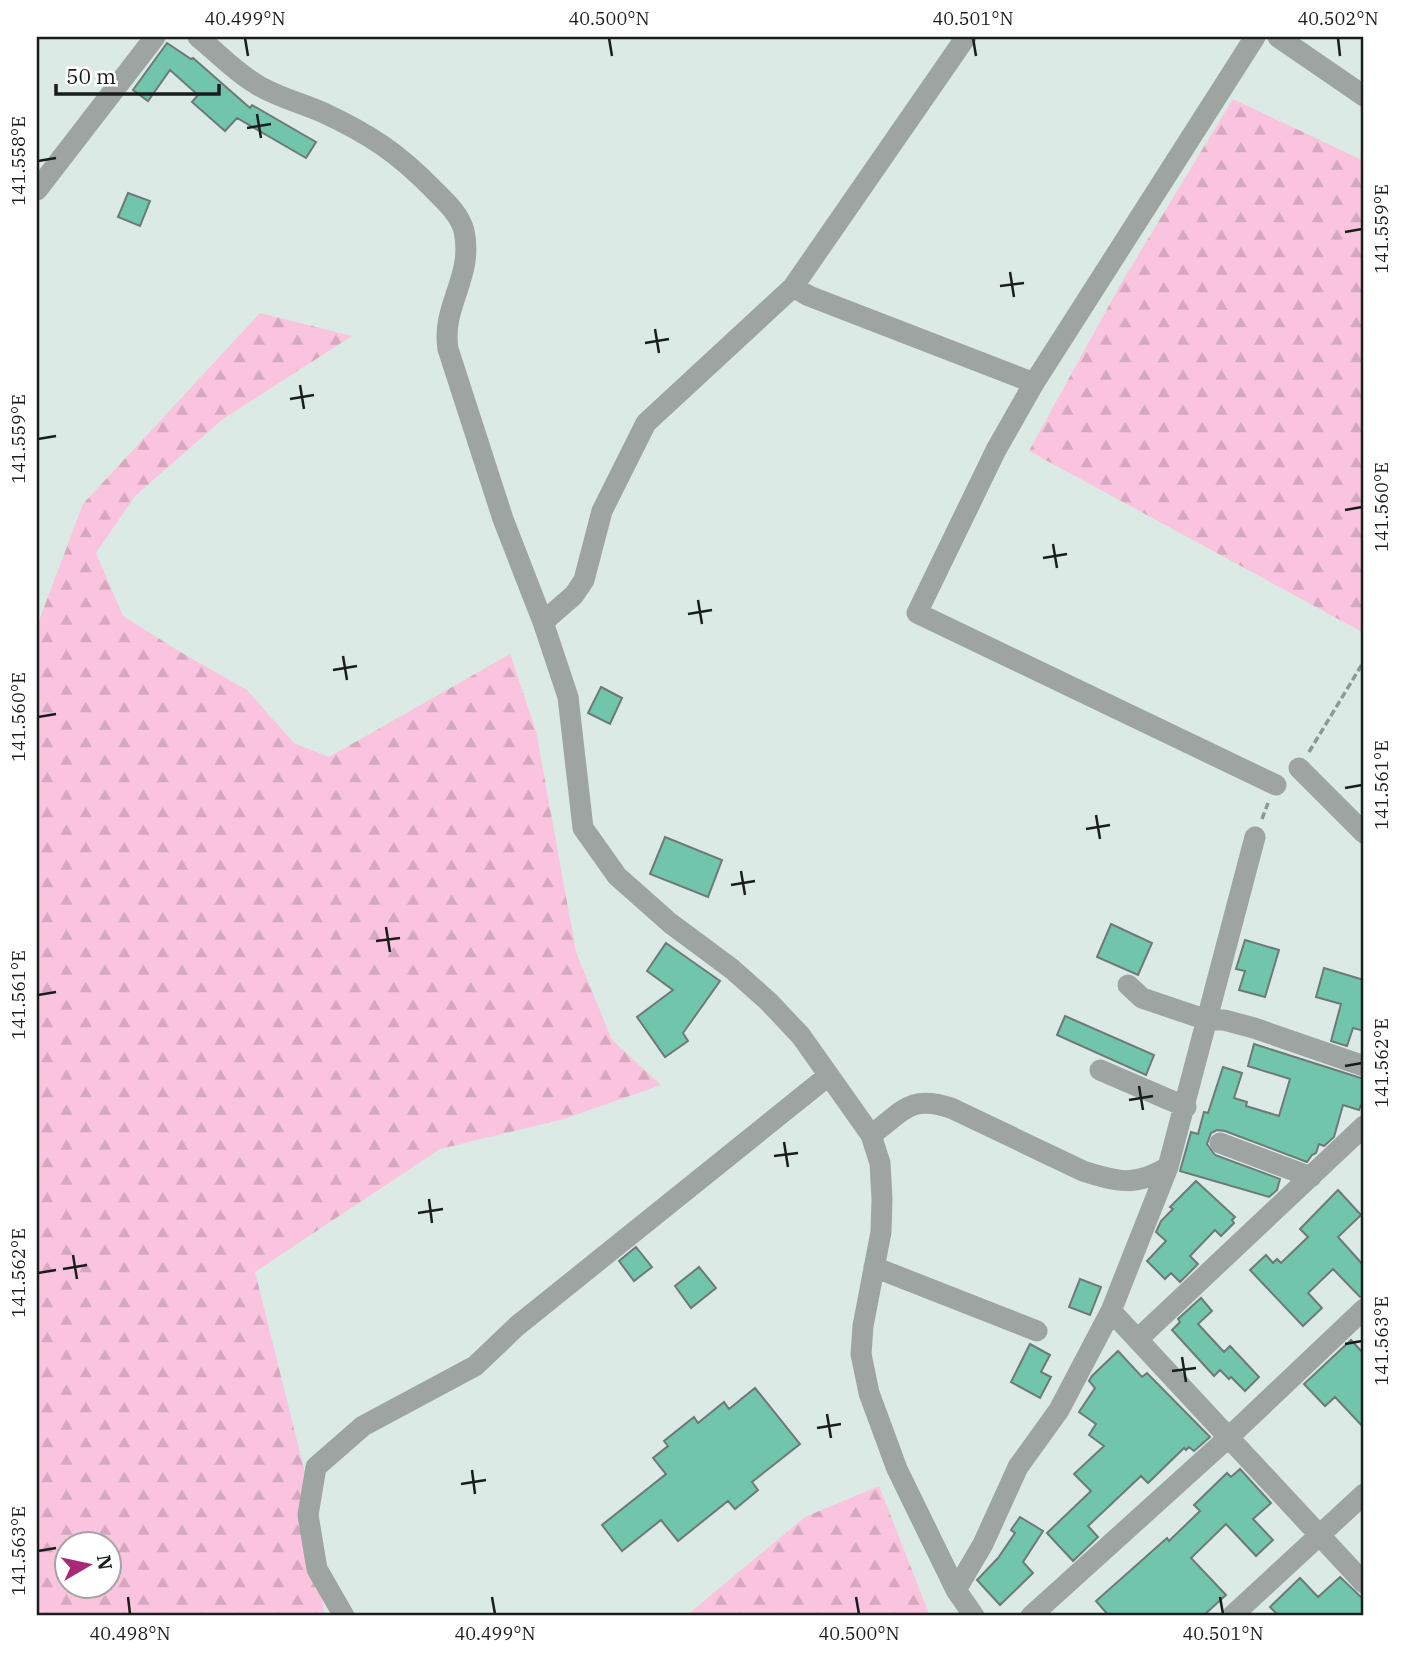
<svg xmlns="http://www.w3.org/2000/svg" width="1401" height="1653" font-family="'IBM Plex Serif',serif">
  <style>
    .forest { fill: url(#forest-firs); fill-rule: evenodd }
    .building { fill: #71c5aa; stroke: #6e7a76; stroke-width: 2 }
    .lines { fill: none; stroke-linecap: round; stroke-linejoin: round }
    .path { stroke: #8d9894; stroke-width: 3.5; stroke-dasharray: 7 3.5; stroke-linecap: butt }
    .minor { stroke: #9ea4a2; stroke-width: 21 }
    .tertiary { stroke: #9ea4a2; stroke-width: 21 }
    .ticks { fill: none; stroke: #191e1c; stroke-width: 2.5 }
    .neatline { fill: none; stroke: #191e1c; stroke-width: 2.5 }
    .ticks-label { font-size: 18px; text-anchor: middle; fill: #191e1c }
  </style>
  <defs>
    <pattern id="forest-firs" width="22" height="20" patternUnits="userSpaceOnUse" patternTransform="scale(1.75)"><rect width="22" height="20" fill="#fac4df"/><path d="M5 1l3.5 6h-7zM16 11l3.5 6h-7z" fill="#d6a8bf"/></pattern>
  </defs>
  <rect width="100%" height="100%" fill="#dbeae4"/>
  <path class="forest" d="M1233,99L1364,161V633L1029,451L1123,280Z
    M260,313L352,336L223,419L135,496L96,553L123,616L182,653L247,690L294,743L329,757L510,654L536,731L576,952L612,1040L661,1085L564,1119L440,1149L255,1272L315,1513L324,1616H37V626L83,504ZM66,1544H108V1586H66Z
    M879,1486L930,1616H686L805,1517Z"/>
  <path class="building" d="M167,43L191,59L193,58L250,108L252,105L316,142L306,158L237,118L225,131L192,102L198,95L170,70L148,101L133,90Z
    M128,193L150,201L140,226L118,217Z
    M601,687L622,698L610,724L588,713Z
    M665,837L722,860L708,897L650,874Z
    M1111,924L1152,943L1138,975L1097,957Z
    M1245,940L1279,950L1265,997L1239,990L1245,971L1236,969Z
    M666,943L720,981L683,1033L688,1041L665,1057L637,1017L673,990L647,971Z
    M1324,968L1364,980V1031L1353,1028L1347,1046L1331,1041L1341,1004L1316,997Z
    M1065,1016L1154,1055L1146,1075L1057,1035Z
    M1254,1044L1364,1079V1106L1361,1105L1359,1110L1343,1105L1334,1137L1324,1146L1319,1144L1316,1153L1312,1155L1307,1162L1225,1131L1217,1130L1211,1133L1207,1144L1215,1155L1280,1179L1277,1190L1269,1197L1180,1171L1191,1132L1198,1134L1204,1112L1208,1113L1223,1067L1242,1073L1234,1098L1247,1102L1246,1106L1279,1116L1290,1079L1248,1066Z
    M1196,1181L1235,1217L1232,1220L1234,1223L1221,1236L1215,1230L1190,1256L1198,1264L1180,1282L1171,1273L1165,1279L1147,1261L1166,1241L1156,1232L1161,1221L1173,1209L1170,1207Z
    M1338,1190L1361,1215L1338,1237L1364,1266V1296L1360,1297L1333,1269L1308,1293L1322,1308L1303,1326L1250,1270L1266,1255L1273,1263L1277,1259L1281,1263L1308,1237L1300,1229Z
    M636,1247L652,1267L634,1281L619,1261Z
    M699,1267L716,1288L691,1308L675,1286Z
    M1080,1279L1101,1287L1090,1315L1069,1307Z
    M1201,1298L1212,1311L1198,1324L1224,1352L1230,1346L1259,1377L1245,1391L1231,1377L1229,1379L1220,1370L1214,1376L1172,1330L1180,1322L1178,1319Z
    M1351,1340L1364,1354V1428L1335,1397L1325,1406L1304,1384Z
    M1030,1344L1050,1355L1041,1372L1051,1377L1040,1398L1011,1382Z
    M1118,1351L1142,1377L1147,1373L1210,1437L1194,1451L1189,1447L1186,1450L1184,1448L1148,1483L1141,1476L1088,1526L1098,1537L1073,1561L1047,1533L1091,1491L1074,1474L1104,1446L1089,1435L1096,1424L1079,1412L1095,1388L1089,1381L1092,1376Z
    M755,1388L800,1444L752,1482L758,1490L735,1509L728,1501L678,1541L661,1520L622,1551L602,1525L666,1474L653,1458L668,1446L664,1441L694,1417L698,1423L724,1402L729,1409Z
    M1240,1469L1271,1503L1253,1519L1273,1540L1256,1556L1226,1524L1191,1558L1226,1595L1203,1616H1109L1096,1601L1167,1538L1169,1541L1200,1511L1194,1505L1227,1473L1231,1477Z
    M1020,1517L1043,1531L1023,1562L1033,1573L1000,1605L977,1580L998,1558L1015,1533L1011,1530Z
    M1340,1577L1364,1600V1616H1279L1270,1607L1300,1578L1318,1597Z"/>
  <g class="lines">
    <path class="path" d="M1309,752L1364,661
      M1262,819L1268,803"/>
    <path class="minor" d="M198,37C217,52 235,72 256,84C276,97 302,103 324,113C369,134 398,153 433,189C444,200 460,214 464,231C474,278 441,305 448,349L503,519L543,622L568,697L583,828L617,876L670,923L732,969L769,1002L801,1036L871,1135L880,1163L882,1199L881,1232L863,1326L861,1354L869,1393L897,1469L956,1590L974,1616
      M1255,37L1034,383L996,450L917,613L1276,785
      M1278,37L1364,96
      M793,287L809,296L1034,383
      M543,622L574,595L584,580L602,511L646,423L793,287L966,37
      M1299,768L1364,833
      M1255,837L1168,1167L1111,1311L1364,1583
      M1128,985L1142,998L1207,1020H1224L1254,1028L1364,1066
      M1100,1070L1186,1107
      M871,1135C903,1112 909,1094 951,1108L1083,1171C1117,1182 1136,1187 1168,1167
      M1220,1143L1311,1177
      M874,1267L1037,1331
      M1138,1339L1364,1126
      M956,1590L983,1544L1018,1467L1059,1410L1111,1311
      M344,1616L317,1569L308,1515L316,1467L363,1426L475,1366L517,1326L828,1076
      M1031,1616L1229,1437L1364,1309
      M1232,1616L1364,1494"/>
    <path class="tertiary" d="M37,190L155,37"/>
  </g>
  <path class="ticks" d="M245,38L248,56M609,38L612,56M973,38L976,56M1338,38L1340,56M257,114L261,138M247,128L271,124M38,161L56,158M1345,232L1362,229M1010,272L1014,297M1000,286L1024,283M655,329L659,353M645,343L669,339M300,385L304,409M290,399L314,395M38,439L56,436M1345,510L1362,507M1053,544L1057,568M1043,558L1067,554M698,600L702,624M688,614L712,610M343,656L347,680M333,670L357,666M38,717L56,714M1345,788L1362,785M1096,815L1100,839M1086,829L1110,825M741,871L745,895M731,885L755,881M386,927L390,952M376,941L400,938M38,995L56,992M1345,1066L1362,1063M1139,1086L1143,1110M1129,1100L1153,1096M784,1142L788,1167M774,1156L798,1153M429,1199L432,1223M418,1213L443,1209M73,1255L77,1279M63,1269L87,1265M38,1273L56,1270M1345,1344L1362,1341M1182,1357L1186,1382M1172,1371L1196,1368M827,1414L831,1438M817,1428L841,1424M472,1470L475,1494M461,1484L486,1480M38,1551L56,1548M128,1597L130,1614M492,1597L495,1614M856,1597L859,1614M1220,1597L1223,1614"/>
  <rect width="1401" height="1653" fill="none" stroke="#ffffff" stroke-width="77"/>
  <g transform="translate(88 1565) rotate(81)"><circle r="33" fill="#ffffff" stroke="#a3a5a4" stroke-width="2"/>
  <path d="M0-5L12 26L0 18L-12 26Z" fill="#a82978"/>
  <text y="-10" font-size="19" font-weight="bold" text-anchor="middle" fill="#191e1c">N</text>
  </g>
  <path d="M56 84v10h163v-10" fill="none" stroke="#191e1c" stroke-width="3.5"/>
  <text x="66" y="84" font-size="21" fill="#191e1c" stroke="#ffffff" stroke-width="5" paint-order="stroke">50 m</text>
  <rect x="38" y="38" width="1324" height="1576" class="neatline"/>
  <g class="ticks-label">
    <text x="245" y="25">40.499°N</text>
    <text x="609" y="25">40.500°N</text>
    <text x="973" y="25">40.501°N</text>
    <text x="1338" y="25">40.502°N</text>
    <text transform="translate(19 161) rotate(-90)" y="6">141.558°E</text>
    <text transform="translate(1382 229) rotate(-90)" y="6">141.559°E</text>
    <text transform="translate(19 439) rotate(-90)" y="6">141.559°E</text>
    <text transform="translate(1382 507) rotate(-90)" y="6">141.560°E</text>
    <text transform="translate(19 717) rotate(-90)" y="6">141.560°E</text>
    <text transform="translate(1382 785) rotate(-90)" y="6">141.561°E</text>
    <text transform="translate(19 995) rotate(-90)" y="6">141.561°E</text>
    <text transform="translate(1382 1063) rotate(-90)" y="6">141.562°E</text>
    <text transform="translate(19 1273) rotate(-90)" y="6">141.562°E</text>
    <text transform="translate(1382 1341) rotate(-90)" y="6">141.563°E</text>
    <text transform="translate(19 1551) rotate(-90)" y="6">141.563°E</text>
    <text x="130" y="1640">40.498°N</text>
    <text x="495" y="1640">40.499°N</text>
    <text x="859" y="1640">40.500°N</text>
    <text x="1223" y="1640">40.501°N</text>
  </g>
</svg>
